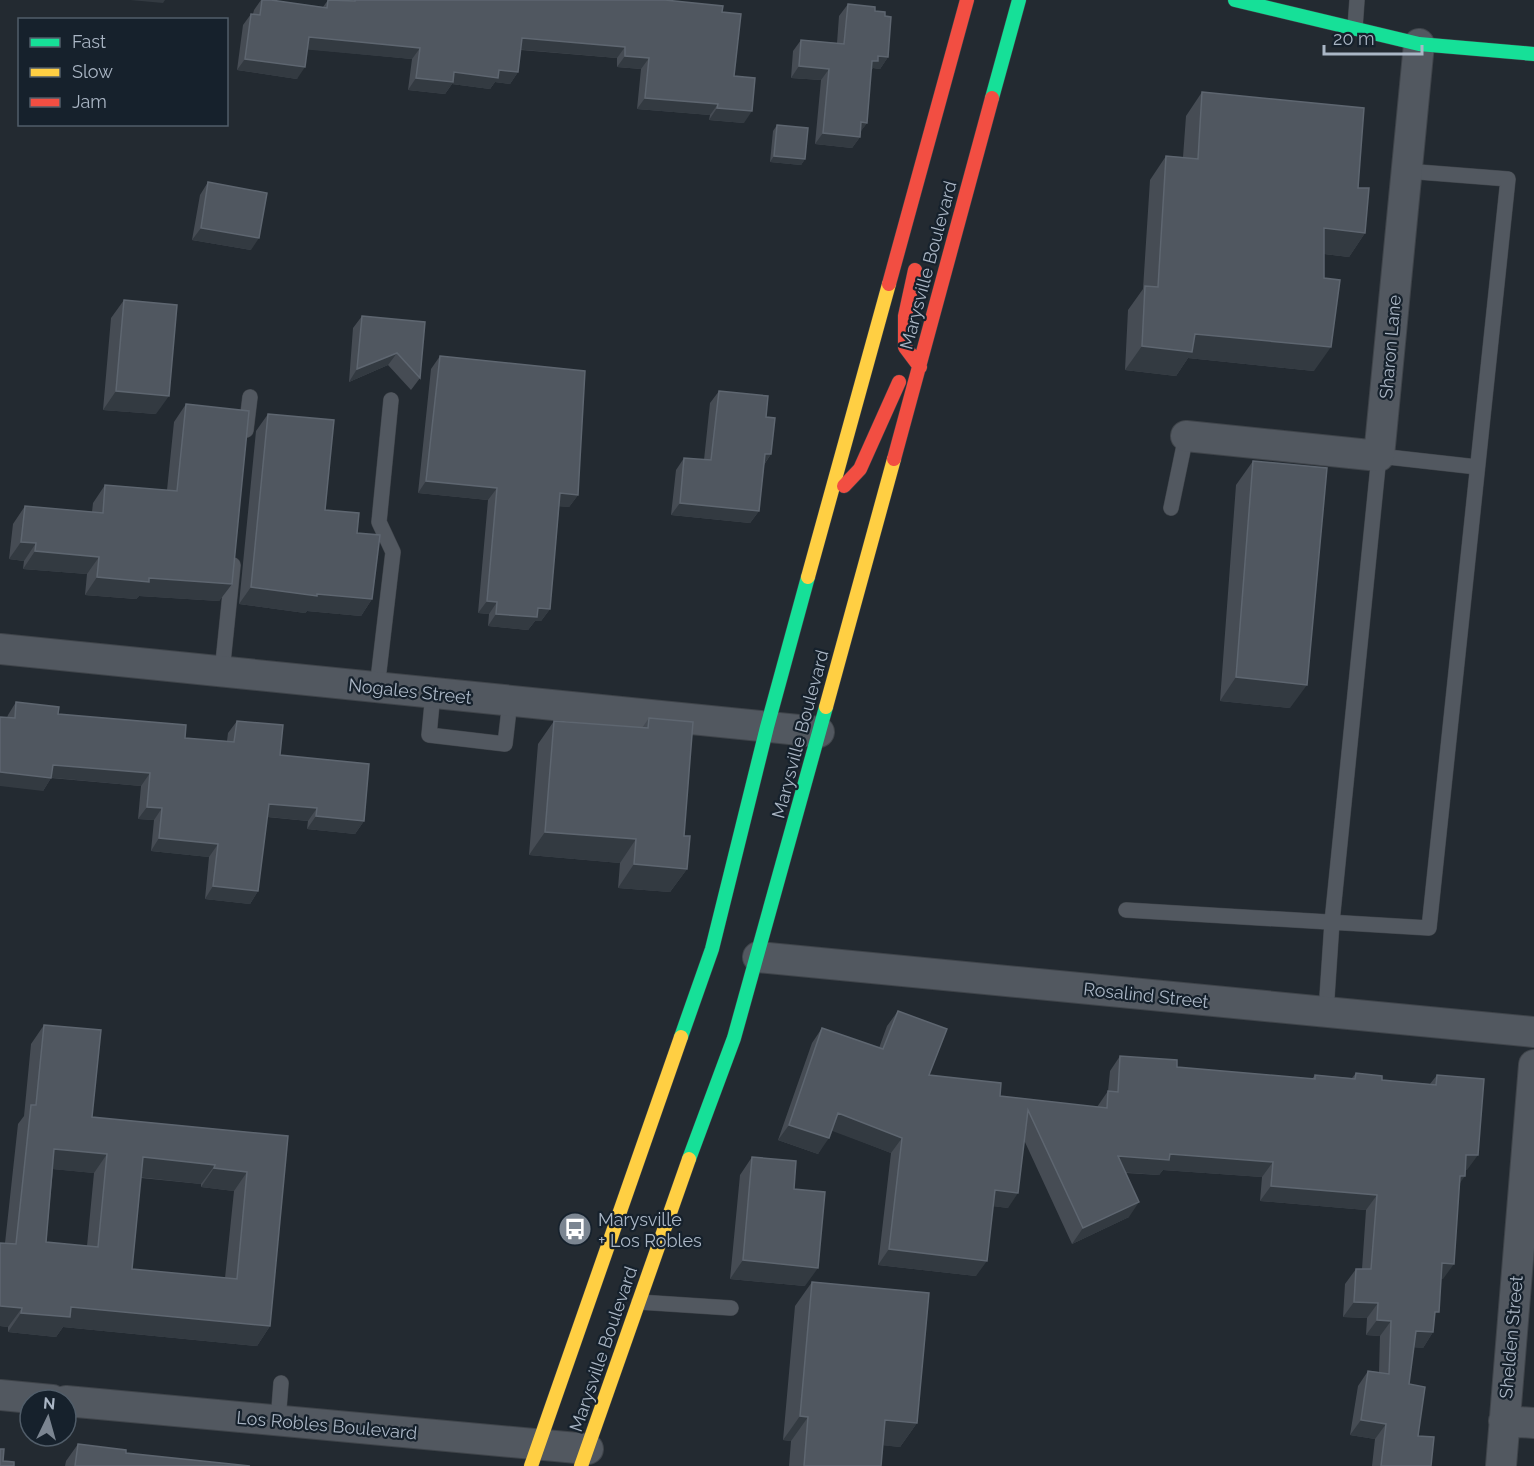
<svg xmlns="http://www.w3.org/2000/svg" width="1534" height="1466" font-family="Raleway,sans-serif">
  <style>
    .lines { fill: none; stroke-linecap: round; stroke-linejoin: round }
    .lane-casing { stroke: #3f444a; stroke-width: 16 }
    .street-casing { stroke: #3f444a; stroke-width: 32 }
    .fast-casing { stroke: #3f444a; stroke-width: 15 }
    .slow-casing { stroke: #3f444a; stroke-width: 15 }
    .jam-casing { stroke: #3f444a; stroke-width: 15 }
    .lane { stroke: #525860; stroke-width: 15 }
    .street { stroke: #525860; stroke-width: 30 }
    .fast { stroke: #16e098; stroke-width: 14 }
    .slow { stroke: #ffcf43; stroke-width: 14 }
    .jam { stroke: #f24e42; stroke-width: 14 }
    .wall { fill: #464c54; fill-rule: evenodd }
    .shaded-wall { fill: #333a41 }
    .building { fill: #505760; stroke: #5e6670; stroke-width: 1.5; fill-rule: evenodd }
    .labels { text-anchor: middle; dominant-baseline: central; stroke-width: 4.5; stroke-linejoin: round; paint-order: stroke }
    .street-label { font-size: 18px; fill: #aab6c5; stroke: #16212c }
    .poi-label { font-size: 18px; fill: #aab6c5; stroke: #16212c; text-anchor: start }
  </style>
  <rect width="100%" height="100%" fill="#232a31"/>
  <g class="lines">
    <defs>
      <path id="lane" d="M1355,28L1357,0
        M246,430L250,397
        M1171,508L1186,436
        M222,672L233,565
        M377,688L393,552L379,522L391,400
        M433,693L429,735L505,744L510,701
        M1126,910L1429,928L1508,179L1406,171
        M1326,1012L1332,922L1379,456L1477,467
        M639,1302L731,1308
        M278,1421L281,1383"/>
      <path id="street" d="M1186,436L1379,456L1419,44
        M0,649L819,732
        M758,957L1534,1032
        M0,1395L52,1400
        M66,1401L588,1449
        M1504,1421L1534,1423
        M1501,1466L1534,1065"/>
      <path id="fast" d="M1235,0L1419,44L1534,54
        M992,98L1019,0
        M681,1037L712,949L767,727L808,577
        M689,1159L734,1038L826,707"/>
      <path id="slow" d="M808,577L889,284
        M826,707L894,459
        M531,1466L681,1037
        M581,1466L689,1159"/>
      <path id="jam" d="M915,270L905,316V347L920,367
        M889,284L967,0
        M894,459L992,98
        M844,486L860,469L899,382"/>
    </defs>
    <use href="#lane" class="lane-casing"/>
    <use href="#street" class="street-casing"/>
    <use href="#fast" class="fast-casing"/>
    <use href="#slow" class="slow-casing"/>
    <use href="#jam" class="jam-casing"/>
    <use href="#lane" class="lane"/>
    <use href="#street" class="street"/>
    <use href="#fast" class="fast"/>
    <use href="#slow" class="slow"/>
    <use href="#jam" class="jam"/>
  </g>
  <path class="wall" d="M261,0H271L323,7L328,0L348,1V0H665L722,12L734,76L744,123L709,120L710,115L637,109L641,69L617,67V58L521,50L518,72L510,84L495,82L490,89L452,84L445,94L408,90L412,59L307,49L297,79L237,70L243,25L251,14H253L254,10Z
    M848,4L875,11L885,16L888,57L880,69L873,68L871,70L867,123L860,132V137L852,148L815,144L821,80L791,78L793,51L801,40L837,43L839,16Z
    M1202,92L1358,188L1365,233L1349,257L1324,254L1314,371L1188,358L1176,376L1125,370L1128,310L1143,289L1150,180L1166,156L1183,157L1186,116Z
    M777,125L805,159L801,165L770,162L773,131Z
    M208,182L251,250L192,240L200,195Z
    M124,300L156,414L103,410L111,318Z
    M362,316L420,378L411,390L388,365L349,382L353,328Z
    M440,356L578,495L569,507L559,506L550,609L541,621H535L528,630L488,626L489,614L478,613L488,500L418,493L431,369Z
    M719,391L766,417L771,454L764,465L759,511L750,523L671,515L676,470L684,458L704,460L710,403Z
    M186,404L232,584L219,601L139,596L136,599L85,595L87,574L23,569L24,561L9,559L13,524L25,506L92,512L93,503L105,485L167,490L174,422Z
    M268,414L325,510L357,533L372,599L361,616L307,611L305,613L239,604L256,431Z
    M1253,461L1290,708L1220,701L1236,485Z
    M16,702L58,714L185,738L227,741L228,733L237,721L364,821L355,834L307,829L308,821L267,817L258,891L250,904L205,899L209,857L151,851L154,820L138,819L141,786L51,778L43,791L7,718L8,715Z
    M649,718L684,836L687,869L670,892L618,888L620,863L529,855L538,744L554,721L642,728Z
    M898,1011L929,1075L1000,1096L1097,1107L1108,1091L1110,1071L1120,1056L1177,1067L1312,1079L1315,1075L1352,1078L1356,1073L1382,1080L1430,1084L1437,1075L1467,1170H1465L1460,1183L1443,1279H1441L1434,1318L1433,1332L1423,1348L1414,1347L1409,1384L1418,1436L1431,1466H1372L1375,1439L1350,1435L1358,1386L1368,1371L1379,1372L1380,1336L1366,1335L1367,1318L1343,1317L1345,1284L1356,1269H1362L1366,1210L1260,1201L1262,1177L1163,1170L1159,1175L1126,1173L1129,1217L1072,1244L1024,1140L1008,1208L993,1206L976,1276L878,1265L891,1153L832,1130L818,1154L778,1140L812,1043L822,1028L879,1048L887,1026Z
    M44,1025L92,1117L288,1136L270,1326L257,1346L63,1327L56,1337L8,1332V1327L0,1326V1243H5L18,1124L24,1116L31,1044ZM53,1169L94,1173L87,1246L46,1242ZM141,1178L201,1184V1187L234,1191L225,1278L132,1269Z
    M752,1157L794,1189L805,1286L730,1279L740,1175Z
    M812,1282L917,1423L900,1447L883,1445L881,1466H789L791,1441L783,1440L795,1306Z
    M78,1444L126,1453L250,1466H65L66,1461Z"/>
  <path class="shaded-wall" d="M130,0H165L163,3Z
    M309,37L420,48L412,59L301,49Z
    M522,38L625,47L617,58L514,49Z
    M625,56L649,58L641,69L617,67Z
    M878,56L888,57L880,69L873,68L870,73L872,61Z
    M245,59L305,67L297,79L237,70Z
    M799,66L829,69L821,80L791,78Z
    M499,70L518,72L510,84L495,82L490,89L452,84L445,94L408,90L416,78L454,72Z
    M645,98L718,104L710,115L637,109Z
    M717,108L752,111L744,123L709,120Z
    M861,122L867,123L859,134Z
    M823,133L860,137L852,148L815,144Z
    M774,156L805,159L801,165L770,162Z
    M201,228L259,238L251,250L192,240Z
    M1324,228L1365,233L1349,257L1308,252Z
    M1195,334L1331,347L1314,371L1188,358L1176,376L1125,370L1142,346Z
    M397,353L388,365L349,382L357,369Z
    M116,391L169,396L156,414L103,410Z
    M765,454H771L762,467Z
    M426,481L497,488L488,500L418,493Z
    M560,493L578,495L569,507L552,506Z
    M680,503L759,511L750,523L671,515Z
    M21,542L36,543L24,561L9,559Z
    M35,551L99,557L87,574L23,569Z
    M97,577L149,578L232,584L219,601L139,596L136,599L85,595Z
    M251,587L317,594L372,599L361,616L307,611L305,613L239,604Z
    M487,601L497,602L489,614L478,613Z
    M538,608L550,609L541,621H535L528,630L488,626L496,614Z
    M1236,677L1307,685L1290,708L1220,701Z
    M53,765L150,773L141,786L44,777Z
    M0,772L51,778L43,791L0,786Z
    M269,804L317,808L308,821L260,816Z
    M147,807L162,808L154,820L138,819Z
    M316,816L364,821L355,834L307,829Z
    M545,832L636,839L620,863L529,855Z
    M159,838L218,844L209,857L151,851Z
    M634,864L687,869L670,892L618,888Z
    M213,886L258,891L250,904L205,899Z
    M838,1113L902,1138L891,1153L827,1129Z
    M789,1125L829,1138L818,1154L778,1140Z
    M54,1149L107,1154L94,1173L41,1168Z
    M1170,1154L1273,1162L1262,1177L1163,1170L1159,1175L1107,1171L1118,1156Z
    M1466,1155H1478L1467,1170H1456Z
    M143,1157L215,1165L201,1184L129,1176Z
    M214,1168L247,1172L234,1191L201,1187Z
    M1460,1176H1465L1454,1191Z
    M1271,1186L1377,1195L1366,1210L1260,1201Z
    M995,1190L1018,1193L1008,1208L984,1205Z
    M1139,1202L1129,1217L1072,1244L1083,1228Z
    M889,1249L987,1261L976,1276L878,1265Z
    M743,1260L818,1268L805,1286L730,1279Z
    M1442,1263L1454,1264L1443,1279L1431,1278Z
    M1354,1302L1378,1303L1367,1318L1343,1317Z
    M0,1306L22,1308L8,1327L0,1326Z
    M71,1307L270,1326L257,1346L63,1327L56,1337L8,1332L21,1313Z
    M1377,1320L1391,1321L1380,1336L1366,1335Z
    M1416,1331L1433,1332L1423,1348L1406,1347Z
    M800,1416L808,1417L791,1441L783,1440Z
    M885,1420L917,1423L900,1447L869,1444Z
    M1361,1420L1386,1424L1375,1439L1350,1435Z"/>
  <path class="building" d="M262,0H271L327,8L328,0L355,1V0H665L723,6L722,12L741,14L734,76L755,78L752,111L717,108L718,104L645,98L649,58L625,56V47L522,38L518,72L499,70L498,78L454,72L453,82L416,78L420,48L309,37L305,67L245,59L251,14L260,15Z
    M848,4L875,7V11L885,12V16L891,17L888,57L878,56V61H872L867,123L861,122L860,137L823,133L829,69L799,66L801,40L844,44Z
    M1202,92L1364,108L1358,188H1369L1365,233L1324,228V278L1340,280L1331,347L1195,334L1192,352L1142,346L1145,286L1158,287L1166,156L1198,159Z
    M777,125L808,128L805,159L774,156Z
    M208,182L267,193L259,238L201,228Z
    M124,300L177,305L169,396L116,391Z
    M362,316L425,322L420,378L397,353L357,369Z
    M440,356L585,371L578,495L560,493L550,609L538,608L537,617L496,614L497,602L487,601L497,488L426,481Z
    M719,391L768,396L766,417L775,418L771,454H765L759,511L680,503L684,458L711,460Z
    M186,404L249,411L232,584L149,578V582L97,577L99,557L35,551L36,543L21,542L25,506L103,513L105,485L177,491Z
    M268,414L334,420L325,510L359,513L357,533L380,535L372,599L317,594V596L251,587Z
    M1253,461L1327,468L1307,685L1236,677Z
    M16,702L59,707L58,714L186,725L185,738L234,742L237,721L283,725L280,755L369,764L364,821L316,816L317,808L269,804L258,891L213,886L218,844L159,838L162,808L147,807L150,773L53,765L51,778L0,772V717L15,718Z
    M649,718L693,722L684,836H690L687,869L634,864L636,839L545,832L554,721L648,728Z
    M898,1011L947,1029L929,1075L1001,1083L1000,1096L1107,1108L1108,1091L1118,1092L1120,1056L1177,1060V1067L1315,1079V1075L1355,1079L1356,1073L1382,1076V1080L1436,1085L1437,1075L1484,1079L1478,1155H1466L1465,1176H1460L1454,1264L1442,1263L1439,1312H1435L1433,1332L1416,1331L1409,1384L1425,1387L1418,1436L1434,1437L1431,1466H1381L1386,1424L1361,1420L1368,1371L1389,1374L1391,1321L1377,1320L1378,1303L1354,1302L1356,1269H1371L1377,1195L1271,1186L1273,1162L1170,1154L1169,1160L1118,1156L1139,1202L1083,1228L1028,1110L1018,1193L995,1190L987,1261L889,1249L902,1138L838,1113L829,1138L789,1125L822,1028L883,1049Z
    M44,1025L101,1030L92,1117L288,1136L270,1326L71,1307L70,1317L21,1313L22,1308L0,1306V1243L16,1244L31,1105H36ZM54,1149L107,1154L98,1247L46,1242ZM143,1157L215,1165L214,1168L247,1172L237,1279L132,1269Z
    M752,1157L796,1161L794,1189L825,1192L818,1268L743,1260Z
    M812,1282L929,1293L917,1423L885,1420L881,1466H804L808,1417L800,1416Z
    M78,1444L126,1450V1453L250,1466H75Z
    M0,1449H4L3,1461L14,1462V1466H0Z"/>
  <defs>
    <symbol id="bus-disc" viewBox="-11 -11 22 22"><circle r="9.5" fill="#7b8591" stroke="#16212c"/><path d="M-5-6H5V4H4V6H2V4H-2V6H-4V4H-5ZM-3.5-4V0h7V-4ZM-3.5 1.2v1.5H-2V1.2ZM2 1.2v1.5H3.5V1.2Z" fill="#fff"/></symbol>
  </defs>
  <g fill-rule="evenodd">
    <use href="#bus-disc" x="556" y="1210" width="38" height="38"/>
  </g>
  <g class="labels">
    <g class="street-label">
      <text transform="translate(928 265) rotate(-75)">Marysville Boulevard</text>
      <text transform="translate(1390 347) rotate(-85)">Sharon Lane</text>
      <text transform="translate(410 691) rotate(6)">Nogales Street</text>
      <text transform="translate(800 734) rotate(-75)">Marysville Boulevard</text>
      <text transform="translate(1146 995) rotate(6)">Rosalind Street</text>
      <text transform="translate(1511 1337) rotate(-85)">Shelden Street</text>
      <text transform="translate(603 1349) rotate(-71)">Marysville Boulevard</text>
      <text transform="translate(327 1425) rotate(5)">Los Robles Boulevard</text>
    </g>
    <g class="poi-label">
      <text x="598" y="1219">Marysville<tspan x="598" dy="21">+ Los Robles</tspan></text>
    </g>
  </g>
  <rect x="18" y="18" width="210" height="108" fill="#16212c" stroke="#515d69" stroke-width="1.5"/>
  <rect x="30" y="38" width="30" height="9" fill="#16e098" stroke="#515d69" stroke-width="1.5"/>
  <text x="72" y="48" font-size="18" fill="#aab6c5">Fast</text>
  <rect x="30" y="68" width="30" height="9" fill="#ffcf43" stroke="#515d69" stroke-width="1.5"/>
  <text x="72" y="78" font-size="18" fill="#aab6c5">Slow</text>
  <rect x="30" y="98" width="30" height="9" fill="#f24e42" stroke="#515d69" stroke-width="1.5"/>
  <text x="72" y="108" font-size="18" fill="#aab6c5">Jam</text>
  <g transform="translate(48 1418) rotate(5)"><circle r="28" fill="#16212c" stroke="#515d69" stroke-width="1.5"/>
  <path d="M0-4.5L10 22L0 15L-10 22Z" fill="#7b8591"/>
  <text y="-9" font-size="16" font-weight="bold" text-anchor="middle" fill="#aab6c5">N</text>
  </g>
  <path d="M1324 45v9h98v-9" fill="none" stroke="#aab6c5" stroke-width="3"/>
  <text x="1333" y="45" font-size="18" fill="#aab6c5" stroke="#16212c" stroke-width="4.5" paint-order="stroke">20 m</text>
</svg>
